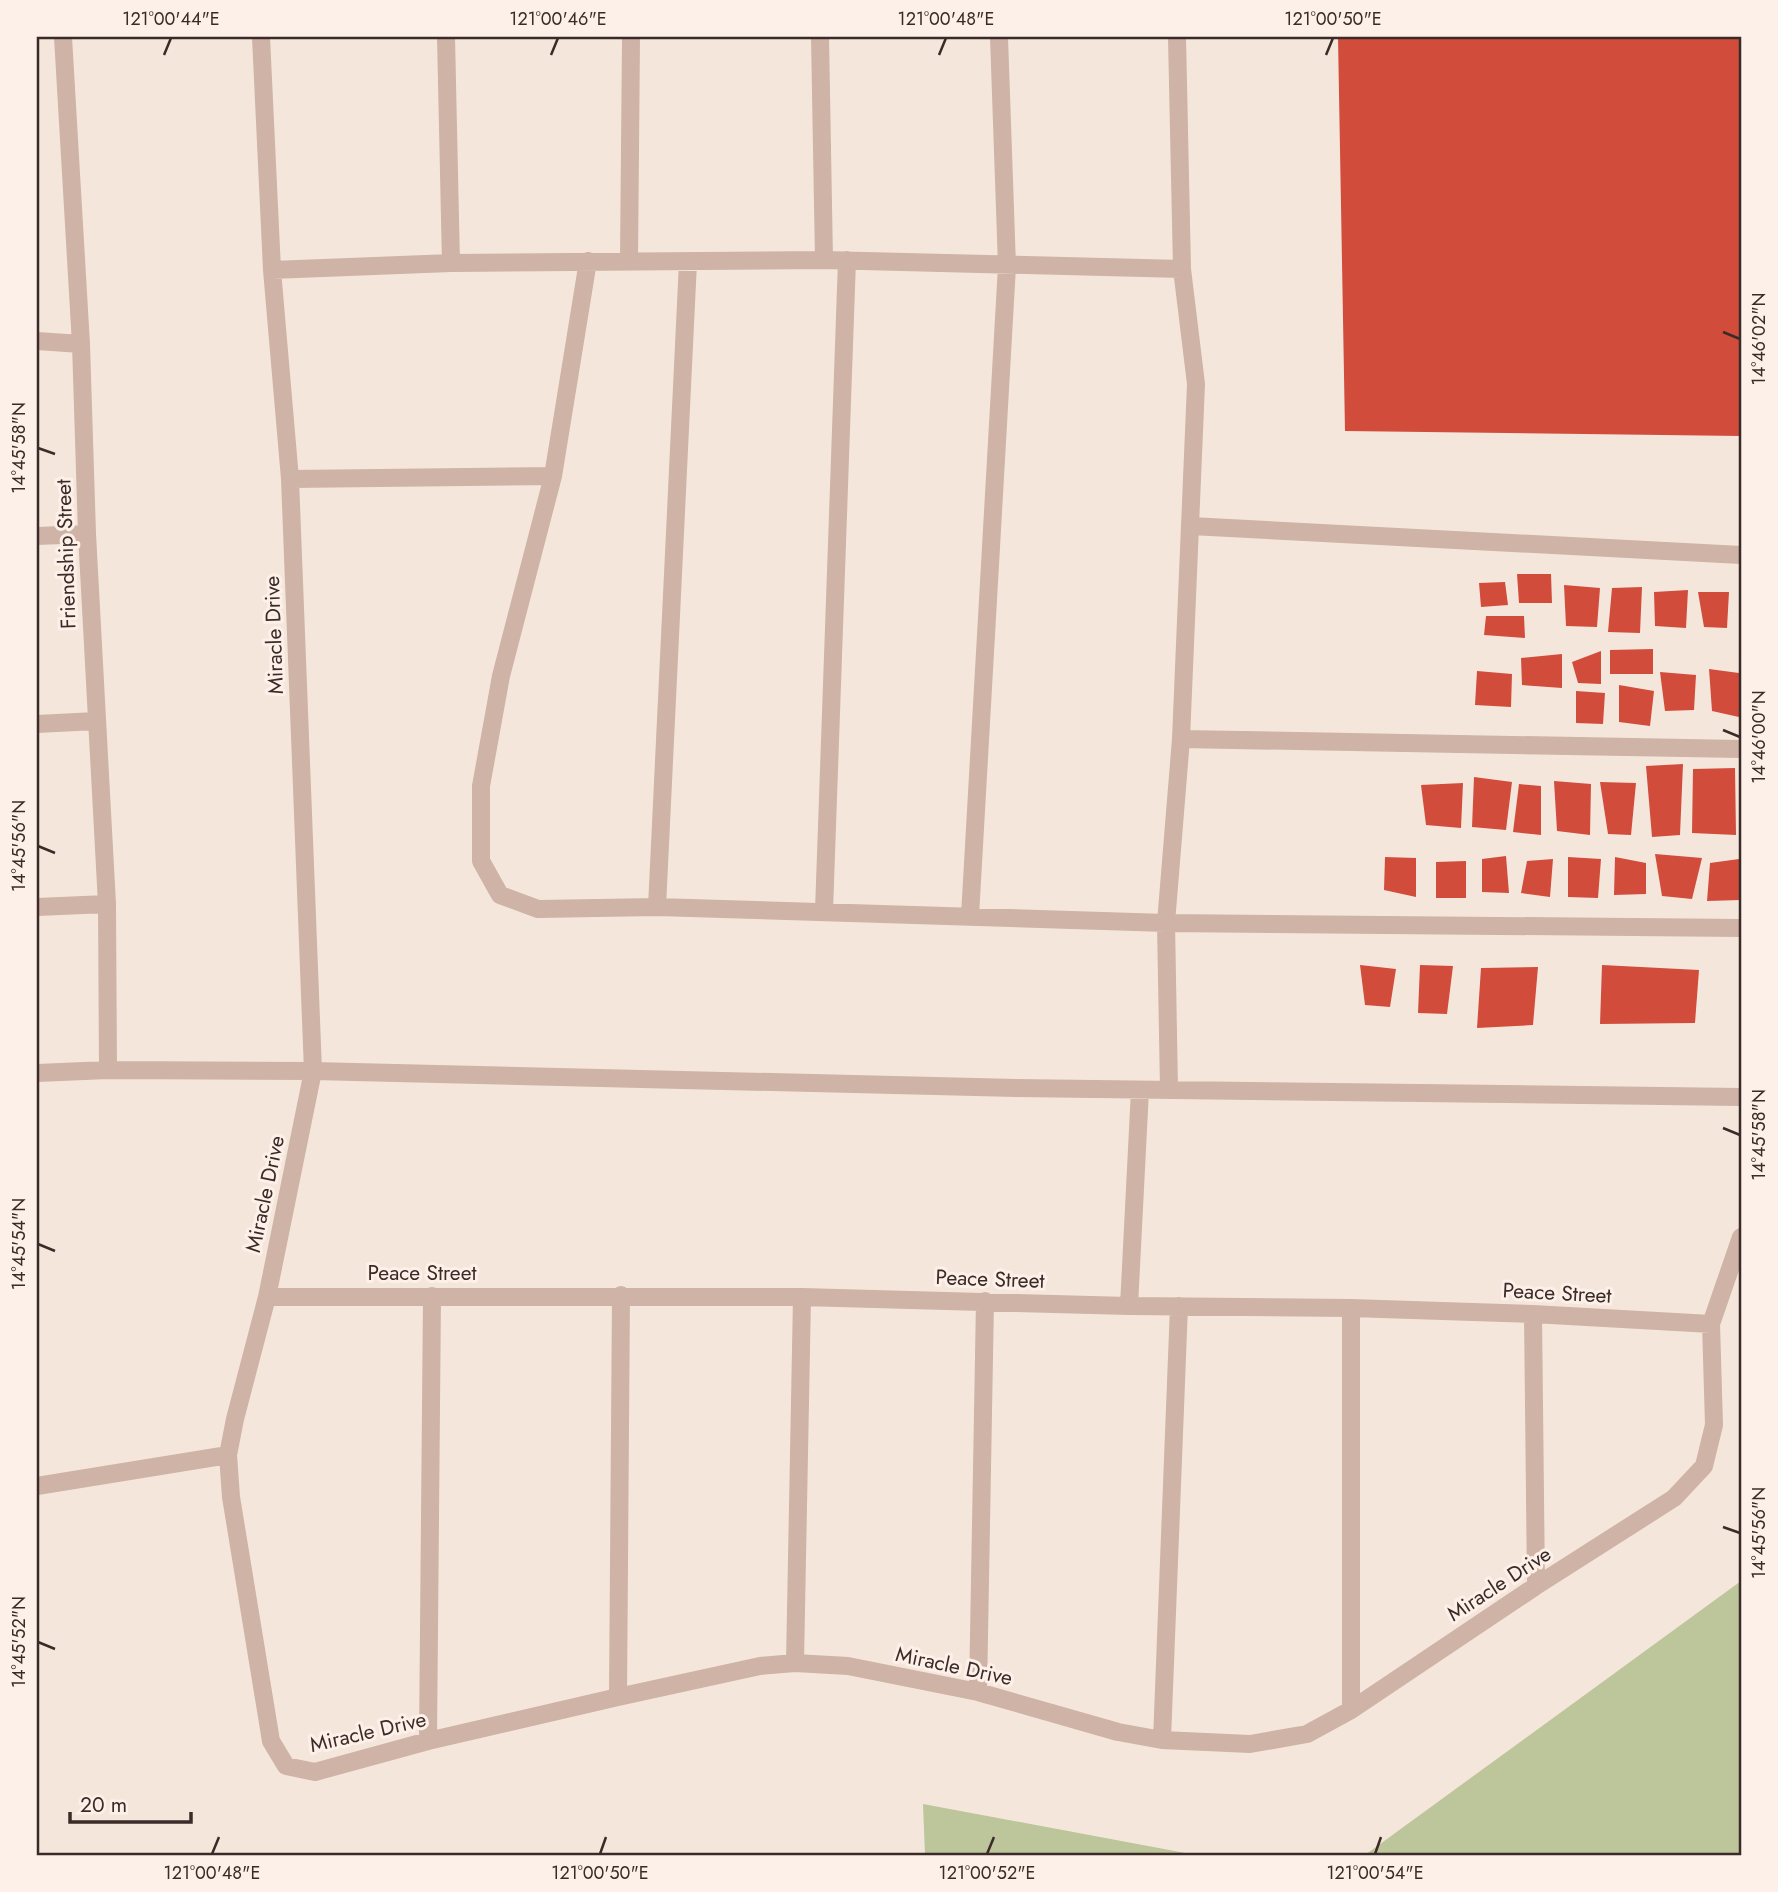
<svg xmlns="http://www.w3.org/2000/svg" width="1778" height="1892" font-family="Jost,sans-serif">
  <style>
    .green { fill: #bdc59a }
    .building { fill: #d24c3c }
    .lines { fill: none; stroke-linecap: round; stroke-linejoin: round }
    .minor { stroke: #ceb3a6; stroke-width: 18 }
    .ticks { fill: none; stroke: #3a2b28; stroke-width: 2.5 }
    .labels { text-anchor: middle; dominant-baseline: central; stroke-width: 6; stroke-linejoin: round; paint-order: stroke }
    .street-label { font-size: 21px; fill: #3a2b28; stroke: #fcf0e9 }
    .neatline { fill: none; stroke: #3a2b28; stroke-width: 2.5 }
    .ticks-label { font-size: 18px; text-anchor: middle; fill: #3a2b28 }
  </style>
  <rect width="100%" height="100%" fill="#f5e6dc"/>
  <path class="green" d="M1741,1581V1855H1365Z
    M923,1804L1196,1855H925Z"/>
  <path class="building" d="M1338,37H1741V436L1345,431Z
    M1517,574H1551L1552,603H1519Z
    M1505,582L1508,605L1481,607L1479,583Z
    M1564,585L1600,588L1597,627L1566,626Z
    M1642,587L1640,633L1608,632L1612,588Z
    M1688,590L1686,628L1655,626L1654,592Z
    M1698,592H1729L1727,628L1704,627Z
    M1486,616H1524L1525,638L1484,635Z
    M1653,649V674H1610V650Z
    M1601,651V684L1578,683L1572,662Z
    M1562,654V688L1522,685L1521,658Z
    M1709,669L1739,673V717L1712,711Z
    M1477,671L1512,674L1511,707L1475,705Z
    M1660,672L1696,675L1694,710L1665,711Z
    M1619,685L1654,691L1650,726L1619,722Z
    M1576,691L1605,693L1603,724L1576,723Z
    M1683,764L1680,835L1652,837L1646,766Z
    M1735,768L1736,835L1692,833L1693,769Z
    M1474,777L1512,782L1506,830L1472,827Z
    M1554,781L1591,784L1590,835L1557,831Z
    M1600,782L1636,783L1631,835L1608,834Z
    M1463,783L1461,828L1426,825L1421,785Z
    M1519,784L1541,786V835L1513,832Z
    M1655,854L1702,858L1692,899L1662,896Z
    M1506,856L1509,893L1482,892V859Z
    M1385,857L1416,858V897L1384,890Z
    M1568,857L1601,859L1598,898L1568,897Z
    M1615,857L1646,863V894L1614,895Z
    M1553,859L1550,897L1521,893L1527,861Z
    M1739,859L1740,900L1707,901L1710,863Z
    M1466,861V898H1436V862Z
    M1360,965L1396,969L1390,1007L1365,1005Z
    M1420,965L1453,966L1447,1014L1418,1013Z
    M1602,965L1699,970L1695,1023L1600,1024Z
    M1538,967L1533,1025L1477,1028L1481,968Z"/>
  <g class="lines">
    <path class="minor" d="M63,37L81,344L87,534L107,904L108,1070
      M261,37L272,270L290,479L313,1071L267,1297L235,1419L228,1455L231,1497L271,1741L286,1766L315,1772L428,1741L618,1697L760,1666L795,1663L848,1666L978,1692L1118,1732L1162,1740L1250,1744L1307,1734L1351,1710L1536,1586L1674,1498L1704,1466L1714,1425L1711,1324L1741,1237
      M446,37L451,263
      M820,37L824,260
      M588,261L553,476L501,676L481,786V861L500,895L538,909L657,907L1166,923L1741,928
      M629,261L631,37
      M272,270L451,263L824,260L1182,269
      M37,341L81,344
      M290,479L553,476
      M1191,526L1741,555
      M37,536L87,534
      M37,724L96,721
      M1181,739L1741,749
      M37,907L107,904
      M657,907L688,262
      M824,911L847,260
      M970,916L1007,266L999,37
      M37,1073L108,1070L313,1071L1016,1088L1741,1097
      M1169,1089L1166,923L1181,739L1196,384L1182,269L1177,37
      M267,1297H802L1129,1306L1351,1308L1533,1314L1711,1324
      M1129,1306L1140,1090
      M1351,1308V1710
      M1533,1314L1536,1586
      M37,1486L228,1455
      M795,1663L802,1297
      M978,1692L985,1301
      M618,1697L621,1295
      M1162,1740L1179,1306
      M428,1741L432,1296"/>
  </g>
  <path class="ticks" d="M164,55L171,38M551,55L558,38M939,55L946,38M1326,55L1333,38M1723,332L1740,339M38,448L55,454M1723,730L1740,737M38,846L55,853M1723,1128L1740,1135M38,1244L55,1251M1723,1527L1740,1533M38,1642L55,1649M212,1854L219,1837M600,1854L606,1837M987,1854L994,1837M1375,1854L1381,1837"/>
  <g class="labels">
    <g class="street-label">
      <text transform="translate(66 554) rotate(-92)">Friendship Street</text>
      <text transform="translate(274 635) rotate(-92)">Miracle Drive</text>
      <text transform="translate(265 1194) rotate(-78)">Miracle Drive</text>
      <text x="422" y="1273">Peace Street</text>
      <text transform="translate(990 1279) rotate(2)">Peace Street</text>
      <text transform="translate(1557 1293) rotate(3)">Peace Street</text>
      <text transform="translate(1499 1584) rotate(-33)">Miracle Drive</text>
      <text transform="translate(954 1666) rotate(12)">Miracle Drive</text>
      <text transform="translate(368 1732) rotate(-13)">Miracle Drive</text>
    </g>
  </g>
  <rect width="1778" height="1892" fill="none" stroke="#fcf0e9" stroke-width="77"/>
  <path d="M70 1812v10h121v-10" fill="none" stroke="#3a2b28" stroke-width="3.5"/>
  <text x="80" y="1812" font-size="21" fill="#3a2b28" stroke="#fcf0e9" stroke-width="5" paint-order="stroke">20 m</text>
  <rect x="38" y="38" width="1702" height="1816" class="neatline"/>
  <g class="ticks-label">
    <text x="171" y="25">121°00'44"E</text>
    <text x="558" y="25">121°00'46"E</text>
    <text x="946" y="25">121°00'48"E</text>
    <text x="1333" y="25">121°00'50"E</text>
    <text transform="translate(1759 339) rotate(-90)" y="6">14°46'02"N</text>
    <text transform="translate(19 448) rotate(-90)" y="6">14°45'58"N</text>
    <text transform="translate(1759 737) rotate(-90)" y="6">14°46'00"N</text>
    <text transform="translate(19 846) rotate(-90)" y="6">14°45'56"N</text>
    <text transform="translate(1759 1135) rotate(-90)" y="6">14°45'58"N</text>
    <text transform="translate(19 1244) rotate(-90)" y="6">14°45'54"N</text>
    <text transform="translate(1759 1533) rotate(-90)" y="6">14°45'56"N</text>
    <text transform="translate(19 1642) rotate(-90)" y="6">14°45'52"N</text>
    <text x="212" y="1879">121°00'48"E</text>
    <text x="600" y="1879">121°00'50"E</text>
    <text x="987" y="1879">121°00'52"E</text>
    <text x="1375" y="1879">121°00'54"E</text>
  </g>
</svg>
